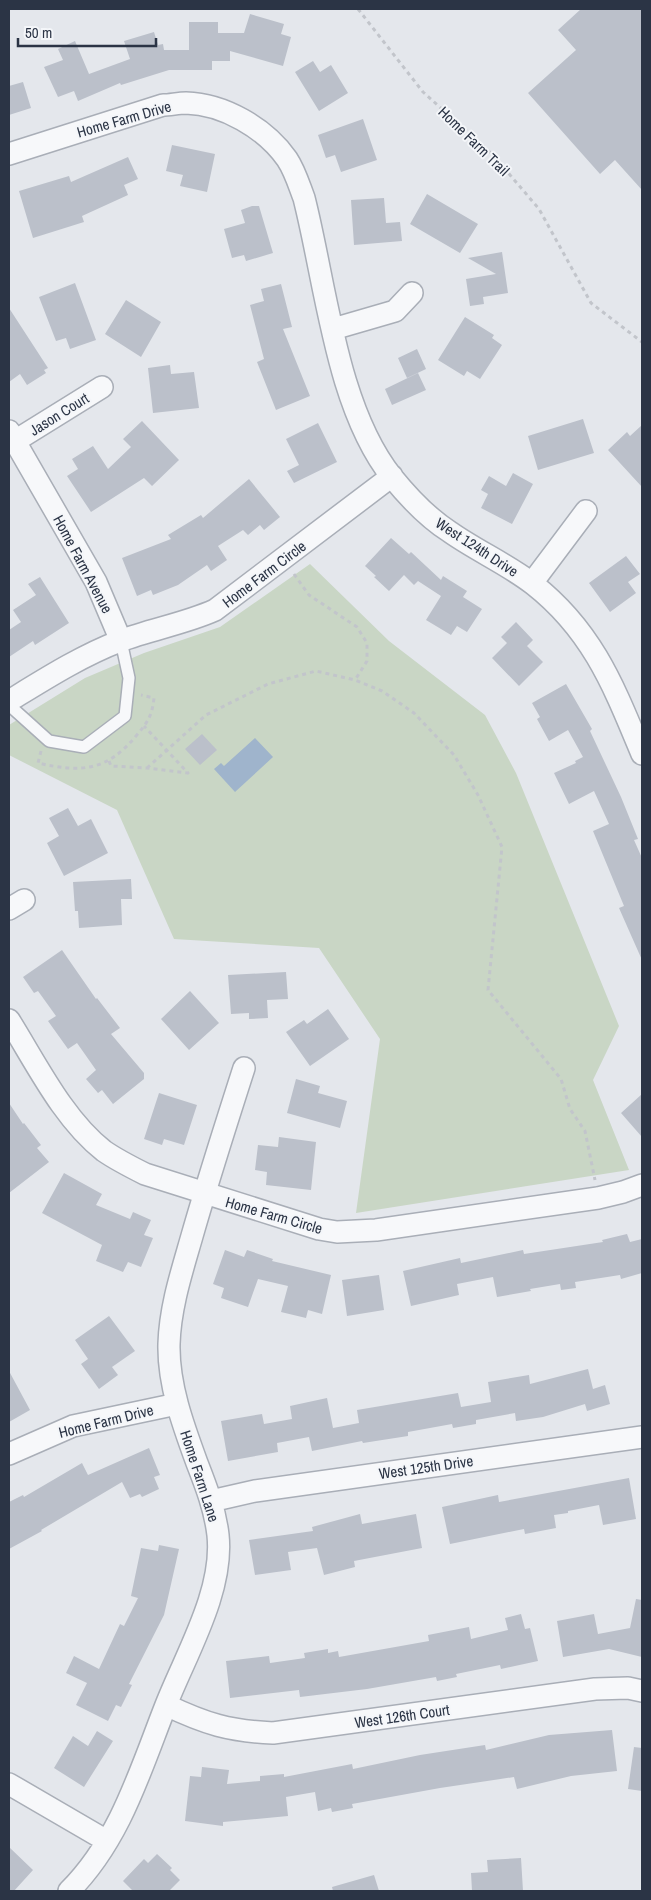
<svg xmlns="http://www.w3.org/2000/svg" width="651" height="1900" font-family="'Archivo Narrow',sans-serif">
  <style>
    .green { fill: #c9d6c5 }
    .water { fill: #9fb4cc }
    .building { fill: #bbc0ca }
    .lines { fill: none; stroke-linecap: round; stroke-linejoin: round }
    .service-casing { stroke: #a9aeb7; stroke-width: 14 }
    .minor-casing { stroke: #a9aeb7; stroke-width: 24 }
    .path { stroke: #c2c5cb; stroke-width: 3; stroke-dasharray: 4 4; stroke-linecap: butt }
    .service { stroke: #f7f8fa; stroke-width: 11 }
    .minor { stroke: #f7f8fa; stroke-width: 21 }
    .labels { text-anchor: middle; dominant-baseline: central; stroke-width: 4; stroke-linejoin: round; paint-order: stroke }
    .street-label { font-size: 15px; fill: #2b3445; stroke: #f4f6f9 }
  </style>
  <rect width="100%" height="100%" fill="#e4e7ec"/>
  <path class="green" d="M310,564L389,641L485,715L516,773L619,1026L593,1080L629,1170L356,1213L380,1039L319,948L174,939L117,810L9,755V725L85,678L144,653L220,627Z"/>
  <path class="water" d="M255,738L273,757L235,792L214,769L221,763L224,766Z"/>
  <path class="building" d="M581,9H642V190L615,160L600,174L528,93L576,50L558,30Z
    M250,14L284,24L281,34L291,37L283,66L230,51V61H212V70H169L121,85L120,83L78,101L74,91L58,97L44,67L63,60L58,49L75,41L89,74L130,59L124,41L154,32L158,45L163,44L164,50H189V22H218V33H244Z
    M313,61L320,72L331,65L348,93L319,111L295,72Z
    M23,82L31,108L9,115V86Z
    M363,119L377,160L341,172L335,155L326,158L318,135Z
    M172,145L215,154L207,192L180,186L183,175L166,171Z
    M128,157L138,179L124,185L128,195L82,216L84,222L33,238L19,191L69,176L71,182Z
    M427,194L478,224L460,253L410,224Z
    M384,198L386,223L400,222L402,241L354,245L351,200Z
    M252,206H259L273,253L246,261L244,255L232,258L224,229L245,223L241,210Z
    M502,252L508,293L483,297L484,304L470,306L466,279L496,274L468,258Z
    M75,283L96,340L70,349L66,338L56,341L39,297Z
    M281,284L292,327L283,329L310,396L276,410L257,362L264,359L250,305L264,301L261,289Z
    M126,300L161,322L141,357L105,334Z
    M9,308L48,368L44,370L46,373L27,385L20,374L9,382Z
    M465,317L494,335L492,338L502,345L480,379L467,371L464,376L438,360Z
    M417,349L426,369L407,378L398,358Z
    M170,365L171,374L194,372L199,408L153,413L148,368Z
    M418,373L426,390L392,405L385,389Z
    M583,419L594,453L538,470L528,436Z
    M142,421L179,460L152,486L144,478L91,512L67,476L78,469L72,459L93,446L108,469L131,447L123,439Z
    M318,423L337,462L294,483L287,471L299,465L286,439Z
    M642,425V487L608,450L627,432L630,436Z
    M513,473L533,484L512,524L481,508L488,494L481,490L489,476L506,486Z
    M249,479L280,517L264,530L260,525L248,535L243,530L218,546L227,560L211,571L207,565L178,585L153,595L151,590L137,596L122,558L171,539L168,535L201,515L203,518Z
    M391,538L409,554L411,552L441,580L443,576L467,591L463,597L482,609L467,632L457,626L451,635L426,620L441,596L418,581L414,585L404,575L389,591L374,577L376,576L365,566Z
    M626,556L640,574L628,582L636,593L610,612L589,583Z
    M40,577L69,623L35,645L33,641L9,657V630L21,622L13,610L36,595L28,584Z
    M516,622L533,640L527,646L543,662L519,686L492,658L507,643L501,637Z
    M566,684L592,729L590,731L621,797L638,839L634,840L642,858V960L619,908L624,906L593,831L609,824L594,791L569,804L554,773L576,763L575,761L583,757L568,730L549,741L537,719L540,717L532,703Z
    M202,734L217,750L200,765L185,749Z
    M68,808L78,826L91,819L108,853L64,876L47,843L59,836L49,818Z
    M131,879L132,899H121L122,925L79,928L78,911H75L73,882Z
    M62,950L96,999L97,998L120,1028L111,1034L144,1073V1079L113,1104L102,1090L98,1093L86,1079L96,1070L77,1043L68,1049L48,1021L56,1016L38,991L34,993L23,977Z
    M286,972L288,999L267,1000L268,1018L249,1019V1013L231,1014L228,975Z
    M190,991L219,1023L189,1050L161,1019Z
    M328,1009L349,1039L310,1066L286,1032L304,1020L307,1024Z
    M296,1079L320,1086L318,1093L347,1101L340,1128L287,1113Z
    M159,1093L197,1105L184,1145L164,1139L162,1145L144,1139Z
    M642,1094V1137L621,1113Z
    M9,1103L23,1124L24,1123L41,1145L37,1148L49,1162L9,1193Z
    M279,1137L316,1142L311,1190L266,1185L267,1172L255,1170L258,1145L278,1147Z
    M64,1173L102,1194L96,1205L130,1219L133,1212L151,1220L144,1235L153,1238L141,1267L128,1262L123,1272L96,1261L102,1245L42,1213Z
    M627,1234L630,1242L642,1239V1273L621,1279L620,1275L575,1282L576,1288L561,1290L560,1284L530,1289L531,1291L497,1297L493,1277L457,1284L459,1295L411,1306L403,1271L460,1258L461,1263L523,1250L524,1254L603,1242L602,1240Z
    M225,1250L244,1257L247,1250L273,1259L272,1261L331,1275L322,1314L308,1310L306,1318L281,1312L288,1286L258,1279L248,1307L221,1298L224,1288L213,1284Z
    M379,1275L384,1310L347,1316L342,1280Z
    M109,1316L135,1351L112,1367L118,1375L99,1389L81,1364L88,1359L75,1340Z
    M588,1369L593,1389L605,1385L610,1404L587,1411L585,1404L543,1417L516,1421L515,1413L476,1420V1424L453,1428L452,1424L408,1432V1436L363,1443L362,1441L312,1451L309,1437L277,1443L278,1452L228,1461L221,1421L262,1414L264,1424L292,1419L290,1406L327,1398L333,1428L359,1423L357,1410L458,1393L461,1407L491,1402L488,1382L529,1375L530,1384Z
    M9,1371L30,1410L9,1422Z
    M149,1448L160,1475L154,1477L159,1489L142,1497L140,1494L130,1498L122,1482L41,1530L42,1531L9,1549V1502L23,1495L24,1497L82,1463L88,1475Z
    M629,1478L636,1519L603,1525L599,1505L568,1511V1513L554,1515L556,1528L525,1534L524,1529L450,1544L442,1507L498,1495L499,1502Z
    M360,1514L362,1524L416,1514L422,1548L354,1561L355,1567L324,1575L317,1548L288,1552L291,1570L255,1575L249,1540L313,1531L312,1527Z
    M159,1545L179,1549L164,1615L129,1684L132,1685L121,1707L116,1705L108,1721L76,1705L87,1683L66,1673L74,1656L99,1669L120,1624L124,1626L138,1598L131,1596L141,1548L158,1551Z
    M636,1599L642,1600V1657L609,1649L563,1657L557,1621L594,1614L598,1634L630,1628Z
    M521,1614L525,1629L530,1628L538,1661L501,1669L500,1665L456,1674L457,1677L437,1681L436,1677L367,1689L300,1697L299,1690L230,1698L226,1661L269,1656L270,1663L305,1658L304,1653L328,1649V1653L338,1651L339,1657L429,1641L428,1635L469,1627L471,1639L508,1630L505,1618Z
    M612,1730L617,1771L571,1776L517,1789L514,1777L440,1788L352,1804L353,1808L332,1812L331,1808L318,1811L315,1792L286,1797L288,1816L223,1822V1826L185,1821L190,1776L201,1777L202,1767L229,1770L227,1784L260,1781V1776L284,1774V1777L352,1764L353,1769L420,1755L485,1745L486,1750L549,1735Z
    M97,1731L113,1741L84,1787L54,1768L73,1736L88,1746Z
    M634,1747L642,1748V1791L628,1789Z
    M9,1847L33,1870L14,1891H9Z
    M157,1854L172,1868L170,1870L180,1880L169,1891H133L123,1881L144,1859L148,1863Z
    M521,1858L523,1891H472L471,1873L488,1872L487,1860Z
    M374,1875L379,1891H333L332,1887Z"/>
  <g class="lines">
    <defs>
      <path id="service" d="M9,705L49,741L84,747L125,716L129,678L121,641"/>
      <path id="minor" d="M9,154L163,105C170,105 178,103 186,103C224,104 265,128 287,159C295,171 299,185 304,198C326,284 336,407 392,477C409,498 428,518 450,532C477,551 507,564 533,584C593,631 614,687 642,754
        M333,329L395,311L412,293
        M9,431L96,582L121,641
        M15,441L102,387
        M532,583L586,511
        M9,701C45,679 81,656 120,641C151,629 184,624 215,610L392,476
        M9,909L24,900
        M9,1020C36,1063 63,1119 104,1151C117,1160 131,1167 145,1174L319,1229L337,1232L376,1230L598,1198L623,1192L642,1185
        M9,1454L73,1426L177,1404
        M211,1501L255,1491L642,1437
        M166,1705C206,1724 229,1731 273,1733L595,1689L628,1688L642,1691
        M9,1784L107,1841
        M69,1891C120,1840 140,1771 166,1705C186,1654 224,1591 218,1535C215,1509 206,1486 197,1463C183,1425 168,1384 169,1344C170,1307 182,1271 192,1236C208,1180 226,1124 244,1068"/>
    </defs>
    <use href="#service" class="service-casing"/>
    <use href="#minor" class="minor-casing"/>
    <path class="path" d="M358,9L423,92L493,155L539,209L591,303L642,342
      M294,574L309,595L357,627L367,643V661L355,680
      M41,751L38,763C81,773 107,771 136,736C148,722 152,716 154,698L141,695
      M109,761L111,766L147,768L188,773L144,726
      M147,768L206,715L268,684L316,671L355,680L382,691L414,713L454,755L478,795L502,847L488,990L561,1079L570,1109L585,1131L595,1180"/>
    <use href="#service" class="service"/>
    <use href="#minor" class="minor"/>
  </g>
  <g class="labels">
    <g class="street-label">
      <text transform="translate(124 119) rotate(-16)">Home Farm Drive</text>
      <text transform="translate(474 141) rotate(44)">Home Farm Trail</text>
      <text transform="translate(59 414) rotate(-32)">Jason Court</text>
      <text transform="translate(477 547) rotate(33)">West 124th Drive</text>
      <text transform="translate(83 564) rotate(62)">Home Farm Avenue</text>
      <text transform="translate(264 574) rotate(-37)">Home Farm Circle</text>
      <text transform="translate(274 1215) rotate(16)">Home Farm Circle</text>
      <text transform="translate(106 1421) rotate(-14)">Home Farm Drive</text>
      <text transform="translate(426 1467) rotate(-8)">West 125th Drive</text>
      <text transform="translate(200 1476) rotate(72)">Home Farm Lane</text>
      <text transform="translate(402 1716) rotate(-8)">West 126th Court</text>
    </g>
  </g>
  <rect width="651" height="1900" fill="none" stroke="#2b3445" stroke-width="20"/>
  <path d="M18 38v8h138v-8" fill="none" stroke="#2b3445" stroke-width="2.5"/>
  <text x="25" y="38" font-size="15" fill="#2b3445" stroke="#f4f6f9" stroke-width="4" paint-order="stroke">50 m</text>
</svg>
